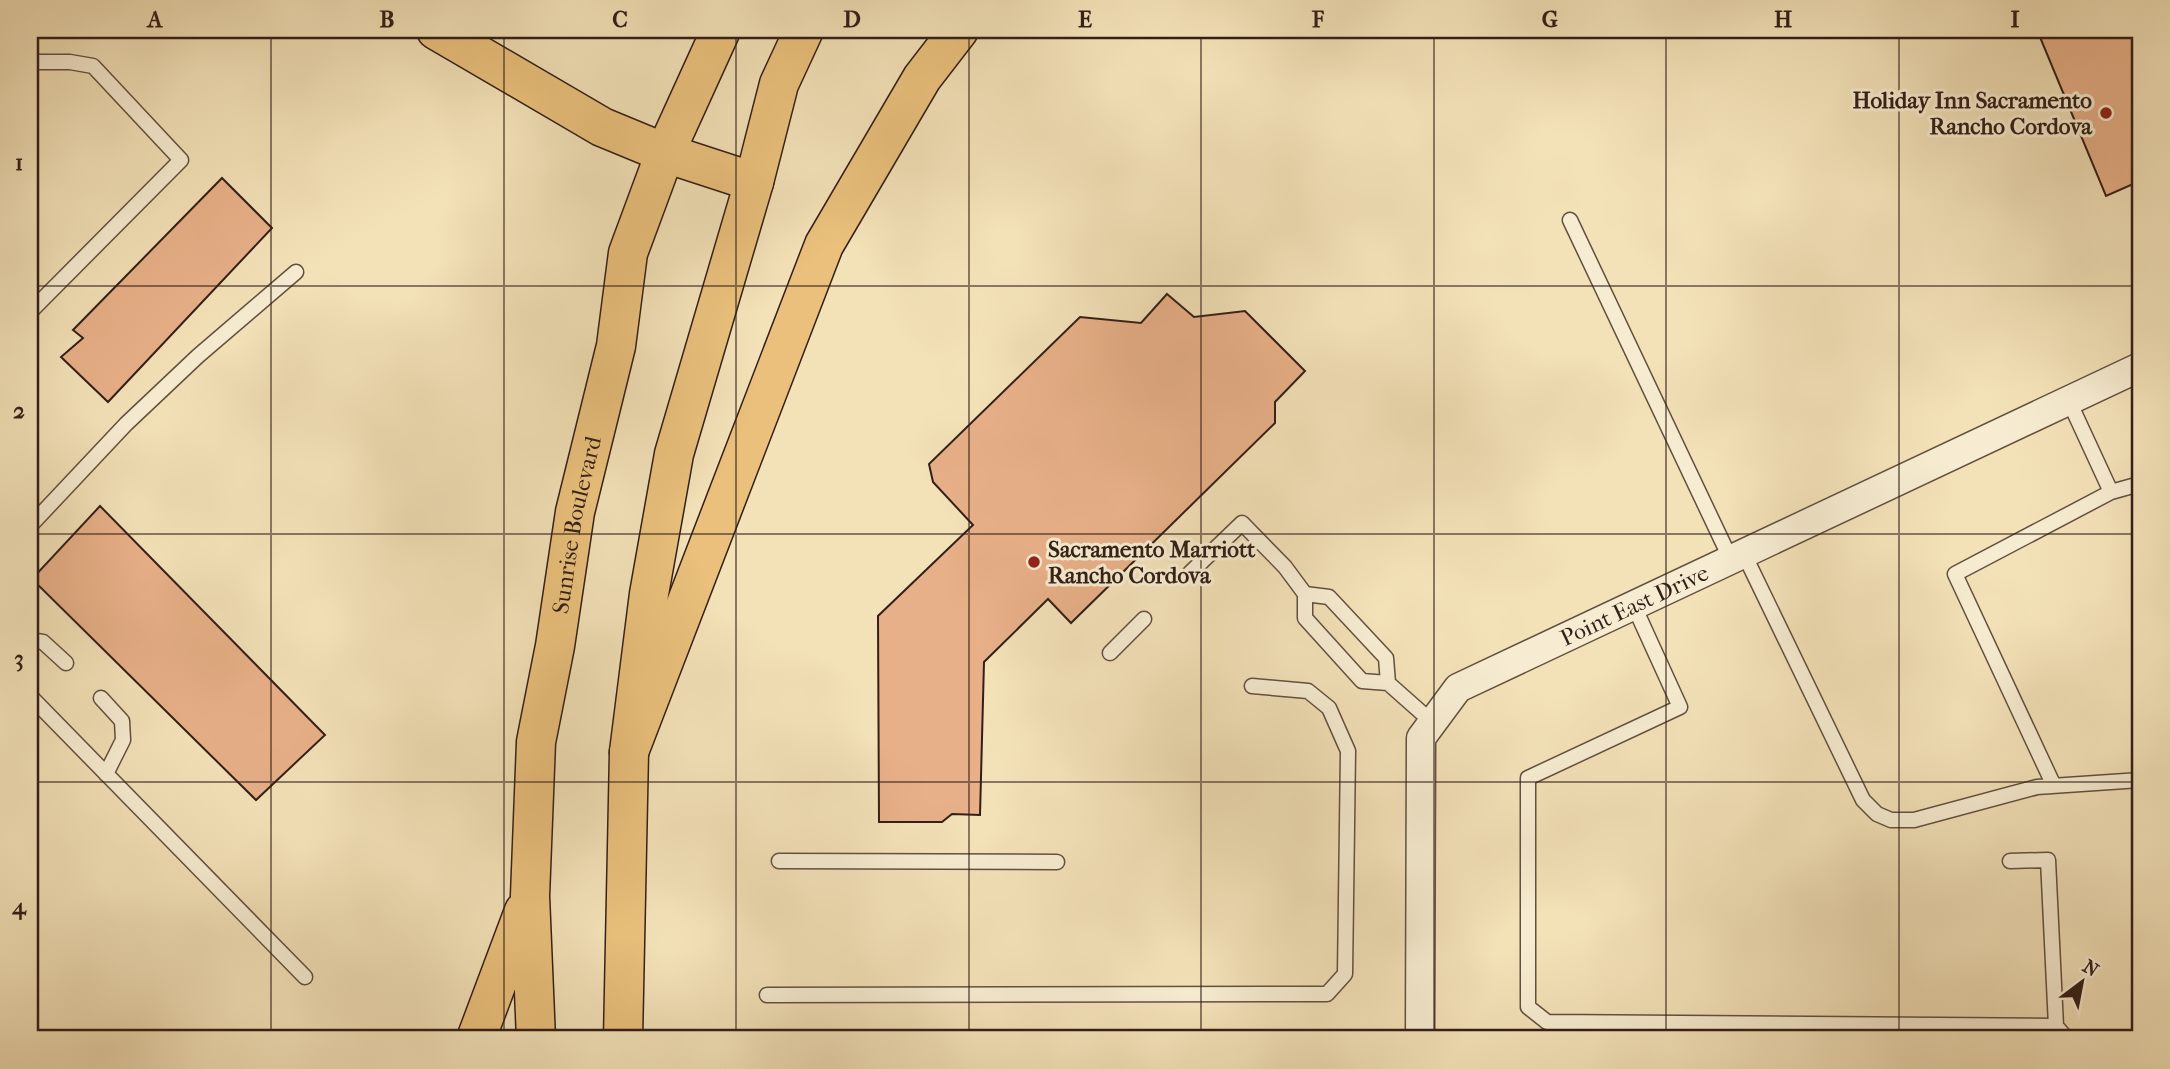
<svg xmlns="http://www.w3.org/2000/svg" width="2170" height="1069" font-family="'IM FELL French Canon',serif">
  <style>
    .building { fill: #e8b088; stroke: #321f17; stroke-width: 2 }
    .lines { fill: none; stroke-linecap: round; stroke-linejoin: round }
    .service-casing { stroke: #62503f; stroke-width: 17 }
    .minor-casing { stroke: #62503f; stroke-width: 31 }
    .primary-casing { stroke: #321f17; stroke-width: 41 }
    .motorway-casing { stroke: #321f17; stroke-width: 41 }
    .service { stroke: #f7ecd1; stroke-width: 14 }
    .minor { stroke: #f7ecd1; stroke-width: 28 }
    .primary { stroke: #eac07c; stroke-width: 38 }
    .motorway { stroke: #eac07c; stroke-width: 38 }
    .grid { fill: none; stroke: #321f17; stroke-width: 2; stroke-opacity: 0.55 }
    .poi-dot { fill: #8f2418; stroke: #f7ecd1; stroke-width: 2.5 }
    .labels { text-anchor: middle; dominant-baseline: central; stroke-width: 6; stroke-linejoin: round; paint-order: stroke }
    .poi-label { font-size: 23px; font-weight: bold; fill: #321f17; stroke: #f7ecd1; text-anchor: end }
    .street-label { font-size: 23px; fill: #321f17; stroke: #f7ecd1 }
    .neatline { fill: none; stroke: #321f17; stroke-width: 2.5 }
    .grid-label { font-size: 23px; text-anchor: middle; font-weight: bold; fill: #321f17 }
  </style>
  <rect width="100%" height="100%" fill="#f3e1b8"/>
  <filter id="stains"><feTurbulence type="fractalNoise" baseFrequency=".00286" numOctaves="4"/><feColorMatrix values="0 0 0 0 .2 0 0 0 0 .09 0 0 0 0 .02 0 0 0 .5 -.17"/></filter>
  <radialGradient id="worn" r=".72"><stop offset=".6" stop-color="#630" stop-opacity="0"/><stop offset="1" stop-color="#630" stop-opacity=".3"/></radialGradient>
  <path class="building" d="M2037,30H2131L2136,44L2140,42V181L2106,196Z
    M222,178L272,228L108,402L61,357L83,338L73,330Z
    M1167,294L1194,317L1245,311L1305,371L1275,402V423L1071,623L1048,599L984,662L980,815L952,814L942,822H879L878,616L973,525L933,482L929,464L1080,317L1141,323Z
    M100,506L325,735L256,800L32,579Z
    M30,925H36L34,1038H30Z"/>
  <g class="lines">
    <defs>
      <path id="service" d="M30,62H70L93,66L181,160L30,312
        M1570,220L1731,560
        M2111,492L2136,485
        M30,526L126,424L198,356L296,272
        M1744,554L1863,800L1877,814L1891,820H1914L2037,787L2140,780
        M1190,573L1242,523L1285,567L1305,594V618L1362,681L1388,683L1432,722
        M1305,594L1329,597L1386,658L1388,683
        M1634,606L1680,707L1528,778V1007L1547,1022L2056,1026L2067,1039
        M30,640L43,642L66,663
        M1110,653L1144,619
        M30,696L305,977
        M101,698L122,721L123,740L106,774
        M2054,786L1955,574L2111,492L2069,401
        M779,861L1057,862
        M2010,861L2048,860L2056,1026
        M767,995L1327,994L1345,974L1348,751L1329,708L1308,691L1252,686"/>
      <g id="minor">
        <path id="s1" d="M1420,1039L1421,738L1458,688L2140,367"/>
      </g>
      <g id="primary">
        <path d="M476,1039L524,911"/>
        <path id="s2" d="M536,1039L530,896L536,742L555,646L575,512L616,346L628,253L665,153L721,30"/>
        <path d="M623,1039L629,752L649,594L674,454L754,182L779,84L804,30"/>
      </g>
      <path id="motorway" d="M436,30L602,127L665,153L754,182
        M629,752L824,245L922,78L959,30"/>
    </defs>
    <use href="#service" class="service-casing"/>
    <use href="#minor" class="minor-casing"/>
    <use href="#primary" class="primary-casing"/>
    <use href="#motorway" class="motorway-casing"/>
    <use href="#service" class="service"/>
    <use href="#minor" class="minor"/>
    <use href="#primary" class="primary"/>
    <use href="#motorway" class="motorway"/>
  </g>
  <path class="grid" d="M271,30V1039M504,30V1039M736,30V1039M969,30V1039M1201,30V1039M1434,30V1039M1666,30V1039M1899,30V1039M30,286H2140M30,534H2140M30,782H2140"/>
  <g class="poi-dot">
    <circle cx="2106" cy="113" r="7"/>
    <circle cx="1034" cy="562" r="7"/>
  </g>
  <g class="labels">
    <g class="poi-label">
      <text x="2092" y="100">Holiday Inn Sacramento<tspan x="2092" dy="26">Rancho Cordova</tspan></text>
      <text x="1048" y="549" text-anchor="start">Sacramento Marriott<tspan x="1048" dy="26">Rancho Cordova</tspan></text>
    </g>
    <g class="street-label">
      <text stroke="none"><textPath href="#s2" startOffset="518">Sunrise Boulevard</textPath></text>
      <text stroke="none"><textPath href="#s1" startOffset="558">Point East Drive</textPath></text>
    </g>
  </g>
  <rect width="2170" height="1069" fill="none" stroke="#f3e1b8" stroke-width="77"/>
  <g transform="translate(2082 982) rotate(32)" stroke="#f7ecd1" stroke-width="5" paint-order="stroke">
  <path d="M0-5L12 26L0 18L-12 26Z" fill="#321f17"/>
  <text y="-10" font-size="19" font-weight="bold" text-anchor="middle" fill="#321f17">N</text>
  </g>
  <rect x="38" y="38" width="2094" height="992" class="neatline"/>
  <g class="grid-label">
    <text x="155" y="27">A</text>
    <text x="387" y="27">B</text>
    <text x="620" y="27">C</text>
    <text x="852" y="27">D</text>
    <text x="1085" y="27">E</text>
    <text x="1318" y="27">F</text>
    <text x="1550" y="27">G</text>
    <text x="1783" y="27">H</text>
    <text x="2015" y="27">I</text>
    <text x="19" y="170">1</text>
    <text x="19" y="418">2</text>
    <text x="19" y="666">3</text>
    <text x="19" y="914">4</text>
  </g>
  <rect width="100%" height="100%" filter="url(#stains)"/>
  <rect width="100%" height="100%" fill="url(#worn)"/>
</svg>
